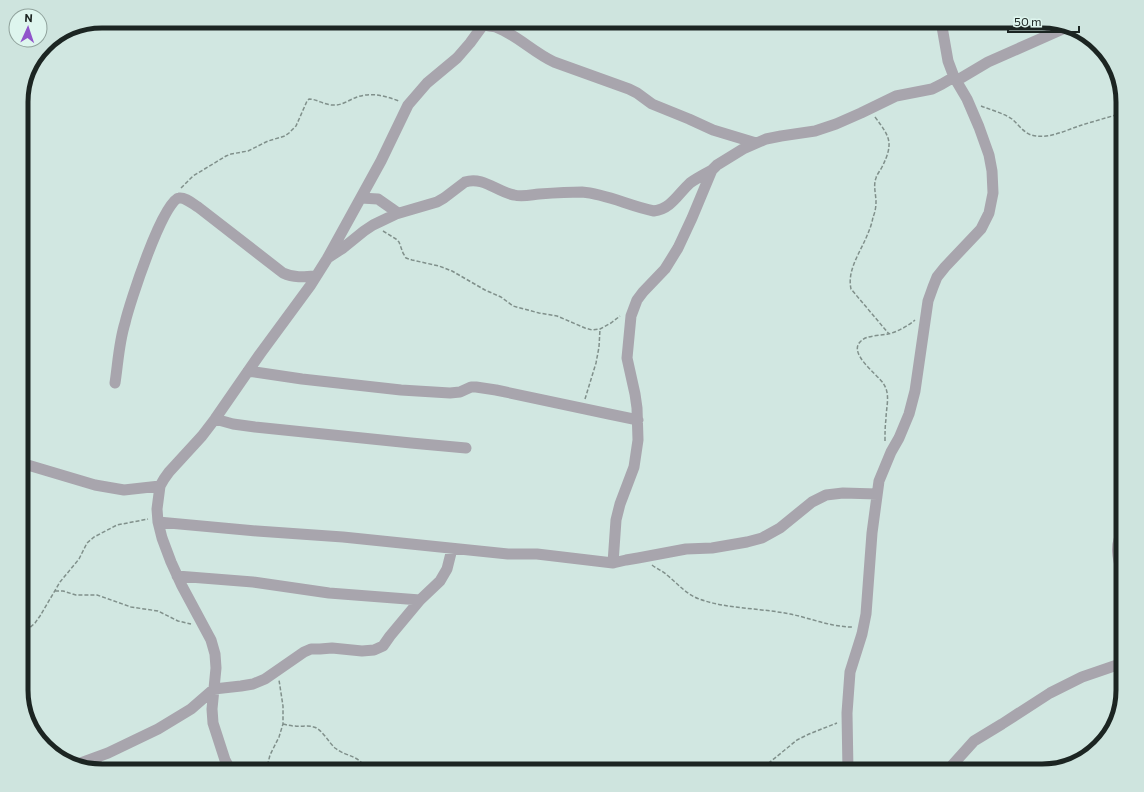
<svg xmlns="http://www.w3.org/2000/svg" width="1144" height="792" font-family="Commissioner,sans-serif">
  <style>
    .lines { fill: none; stroke-linecap: round; stroke-linejoin: round }
    .path { stroke: #80908b; stroke-width: 1.5; stroke-dasharray: 4 2; stroke-linecap: butt }
    .service { stroke: #a8a5ad; stroke-width: 5.5 }
    .minor { stroke: #a8a5ad; stroke-width: 11 }
    .rim { fill: none; stroke: #1c2522; stroke-width: 5 }
  </style>
  <rect width="100%" height="100%" fill="#d1e7e1"/>
  <g class="lines">
    <path class="path" d="M981,106C991,110 1003,113 1012,119C1018,124 1023,132 1031,135C1048,140 1066,130 1082,125C1095,121 1109,117 1123,113
      M875,117C890,137 894,143 882,167C880,171 877,174 876,178C873,186 876,194 876,202C876,207 875,213 873,217C872,224 869,231 866,238C859,254 847,271 851,289L889,334
      M181,188L193,176L226,156L231,154L248,151L268,141L285,136L289,133L296,126L307,101L309,99C317,99 324,105 333,105C341,106 349,100 357,97C372,92 385,96 399,101
      M383,231L396,239L399,242L403,253L406,258L412,260L439,266L452,271L485,290L501,297L513,306L539,313L557,316L585,328L592,330L600,329L611,323L620,316
      M585,399L596,363L599,347L600,329
      M885,441C885,433 885,426 886,419C886,407 891,394 883,383C877,374 847,353 861,341C867,335 879,336 888,334C897,332 908,326 915,320
      M652,565C657,569 663,571 667,575C678,584 686,594 699,599C727,609 760,608 790,614C810,618 831,627 852,627
      M55,591H63L76,595H97L131,607L158,611L178,621L191,624
      M21,642L25,632L35,623L40,616L60,582L79,559L87,543L94,537L117,525L148,519
      M283,724C287,725 291,726 295,726C301,727 308,725 314,727C322,729 329,743 335,748C348,758 359,754 367,771
      M266,771L270,755L279,737L283,724V706L279,680
      M759,771L797,740L809,734L837,723"/>
    <path class="service" d="M33,62L63,36L69,28"/>
    <path class="minor" d="M483,25C487,26 492,26 496,27C517,35 534,53 554,62L629,89L637,93L652,104L689,119L713,130L756,143
      M956,81L988,62L1065,28
      M361,198L378,199L398,213
      M329,257L343,248L364,231L373,225L396,214L437,202L444,198L465,182C483,176 497,192 514,195C522,197 530,195 539,194C553,193 567,192 582,192C607,194 629,206 654,211C671,209 678,194 690,183C697,178 705,174 712,170
      M248,371L302,379L401,390L450,393L460,392L471,387H476L496,390L609,414L638,420
      M115,383C118,363 119,342 125,323C129,305 163,200 179,198C185,197 193,204 198,207L283,273C294,278 304,277 316,276
      M215,419L233,424L255,427L411,443L466,448
      M21,463L95,485L124,490L160,486
      M158,522L257,531L343,537L508,554H537L613,563L626,560L638,558L686,549L712,548L747,542L762,538L780,528L812,502L826,495L843,493L877,494
      M1123,532C1113,545 1119,562 1123,577
      M613,563L616,520L620,504L634,467L638,440L637,408L635,394L627,358L631,316L637,300L643,292L665,269L678,248L692,218L712,170L717,165L743,149L766,139L781,136L815,131L836,124L861,113L896,96L932,89L942,84L954,77
      M177,576L253,582L329,593L420,600
      M78,764L108,753L158,729L191,709L214,689L241,686L253,684L265,679L304,652L311,649H320L332,648L362,651L374,650L383,646L390,636L420,600L440,581L447,569L452,549
      M95,769L97,757
      M231,771L225,760L213,723L212,709L216,668L215,654L211,640L182,586L171,562L162,538L158,522L157,509L160,486L164,479L169,472L202,436L215,419L260,354L310,286L327,259L381,161L408,105L427,83L457,58L470,43L486,21
      M848,771L847,713L850,672L862,634L866,614L872,533L879,481L891,452L899,438L909,414L915,391L928,301L933,287L937,277L945,267L981,229L989,213L993,193L992,171L989,155L979,127L967,99L954,77L948,61L941,21
      M947,771L974,741L1002,724L1050,693L1082,677L1117,665L1123,664"/>
  </g>
  <path d="M0 0H1144V792H0ZM102 28H1042A74 74 0 0 1 1116 102V690A74 74 0 0 1 1042 764H102A74 74 0 0 1 28 690V102A74 74 0 0 1 102 28Z" fill="#cee4de" fill-rule="evenodd"/>
  <path class="rim" d="M102 28H1042A74 74 0 0 1 1116 102V690A74 74 0 0 1 1042 764H102A74 74 0 0 1 28 690V102A74 74 0 0 1 102 28Z"/>
  <g transform="translate(28 28) rotate(3)"><circle r="19" fill="#def5ee" stroke="#90a29c"/>
  <path d="M0-3L7 15L0 10L-7 15Z" fill="#9054cb"/>
  <text y="-6" font-size="11" font-weight="bold" text-anchor="middle" fill="#1c2522">N</text>
  </g>
  <path d="M1008 26v6h71v-6" fill="none" stroke="#1c2522" stroke-width="2"/>
  <text x="1014" y="26" font-size="12" fill="#1c2522" stroke="#def5ee" stroke-width="3" paint-order="stroke">50 m</text>
</svg>
